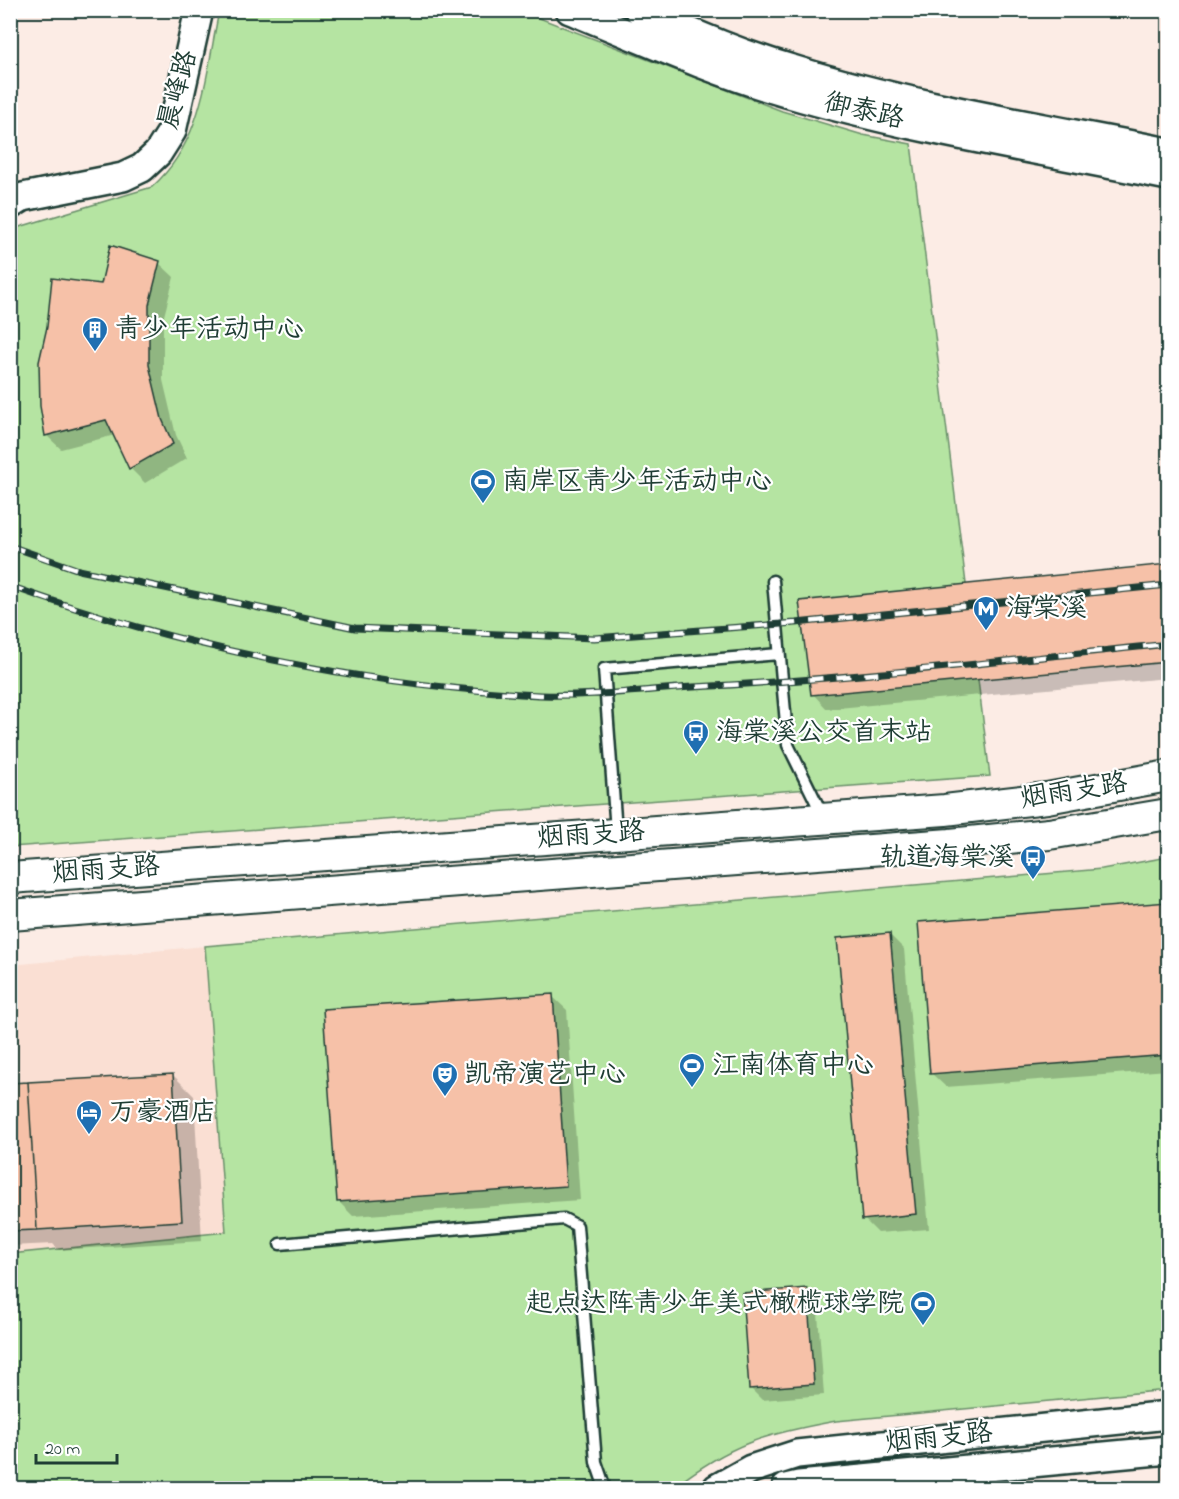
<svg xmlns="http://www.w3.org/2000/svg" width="1179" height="1499" font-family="'Indie Flower','LXGW WenKai TC',sans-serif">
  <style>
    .built { fill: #fadfd3 }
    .green { fill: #b5e4a2; stroke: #6a906b; stroke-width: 1.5 }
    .shadow { fill: #0003 }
    .building { fill: #f6c1a8; stroke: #1f3d34; stroke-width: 1.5 }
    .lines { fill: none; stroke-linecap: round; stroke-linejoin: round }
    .service-casing { stroke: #1f3d34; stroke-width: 15 }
    .tertiary-casing { stroke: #1f3d34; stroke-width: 32 }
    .secondary-casing { stroke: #1f3d34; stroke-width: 34 }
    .service { stroke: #fff; stroke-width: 10 }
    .tertiary { stroke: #fff; stroke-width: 27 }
    .secondary { stroke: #fff; stroke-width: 30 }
    .rail-casing { stroke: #1f3d34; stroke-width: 7 }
    .rail { stroke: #fff; stroke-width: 4.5; stroke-dasharray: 14; stroke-linecap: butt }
    .labels { text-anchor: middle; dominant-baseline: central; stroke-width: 4.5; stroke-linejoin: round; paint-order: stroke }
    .street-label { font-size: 27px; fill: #1f3d34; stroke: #fff }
    .poi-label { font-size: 27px; fill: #1f3d34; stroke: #fff; text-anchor: start }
  </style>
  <rect width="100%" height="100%" fill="#fcece5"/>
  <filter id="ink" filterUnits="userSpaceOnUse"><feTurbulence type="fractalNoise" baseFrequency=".0167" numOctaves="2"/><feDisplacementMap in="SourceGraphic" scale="12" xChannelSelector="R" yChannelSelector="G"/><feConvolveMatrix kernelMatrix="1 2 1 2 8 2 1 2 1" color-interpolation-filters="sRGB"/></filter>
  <g filter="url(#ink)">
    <path class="built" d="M205,946L226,1232L11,1254V965Z"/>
    <path class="green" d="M219,11H521L782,111L863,135L911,144L990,776L11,847V234L16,228L152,187C203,142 206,74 219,11Z
      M1168,857V1390L836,1421C765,1434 731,1443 673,1488H11L10,1254L226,1232L205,946L1102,869Z"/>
    <path class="shadow" d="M159,263L174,277L163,320V380L176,435L187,458L145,483L130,468L115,435L61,449L46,435L102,286Z
      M1168,566V678L827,709L813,694L801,603Z
      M1168,903V1070L946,1087L931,1073L919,923Z
      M890,935L904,949L929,1229L878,1233L864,1219Z
      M552,996L567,1010L580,1200L353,1216L338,1201Z
      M173,1075L194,1096L202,1241L59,1250L53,1244L10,1246V1085Z
      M806,1289L817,1300L824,1395L762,1400L751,1389Z"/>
    <path class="building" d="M110,245L160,261L149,305V365L162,419L173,444L129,469L106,420L45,436L40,406L39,362L47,327L52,278L101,284Z
      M1168,564V662L811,695L799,601Z
      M1168,902V1055L930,1074L918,922Z
      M890,933L916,1214L862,1220L837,938Z
      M553,994L566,1186L337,1202L323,1009Z
      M173,1074L182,1221L37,1230L28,1082Z
      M28,1082L37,1230L10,1231V1083Z
      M807,1288L814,1384L749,1389L742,1293Z"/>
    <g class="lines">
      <defs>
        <path id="service" d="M773,581L788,745L823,816
          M616,831L604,669L779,654
          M280,1244L564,1219L577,1226L596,1462L605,1488"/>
        <path id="tertiary" d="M570,10C641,39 712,71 786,93C911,130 1041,150 1168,176
          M639,10C690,32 739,54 792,69C914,107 1043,127 1168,152
          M10,205L23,197L123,177L142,168L158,153L172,131L199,10
          M717,1488L751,1469L797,1454L1168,1415
          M786,1488L799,1485L1168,1450"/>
        <path id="secondary" d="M10,878L945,810L1047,798L1168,776
          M10,915L950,844L1049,834L1168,814"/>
      </defs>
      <use href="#service" class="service-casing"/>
      <use href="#tertiary" class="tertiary-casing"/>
      <use href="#secondary" class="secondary-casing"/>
      <use href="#service" class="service"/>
      <use href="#tertiary" class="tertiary"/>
      <use href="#secondary" class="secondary"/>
      <defs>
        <path id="rail" d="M10,546L79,570L355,628L594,638L796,623L1168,585
          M10,586C179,647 361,685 540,695C590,697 643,690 693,687C852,679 1010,660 1168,644"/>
      </defs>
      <use href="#rail" class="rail-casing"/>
      <use href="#rail" class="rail"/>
    </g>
  </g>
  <defs>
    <symbol id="building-pin" viewBox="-11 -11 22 30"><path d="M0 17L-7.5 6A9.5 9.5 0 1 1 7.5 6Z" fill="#1f6fb2" stroke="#fff"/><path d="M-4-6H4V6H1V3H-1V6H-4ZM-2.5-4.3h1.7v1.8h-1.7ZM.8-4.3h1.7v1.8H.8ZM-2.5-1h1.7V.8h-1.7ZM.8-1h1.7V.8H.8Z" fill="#fff"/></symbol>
    <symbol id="stadium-pin" viewBox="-11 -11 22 30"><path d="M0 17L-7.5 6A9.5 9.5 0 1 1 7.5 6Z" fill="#1f6fb2" stroke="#fff"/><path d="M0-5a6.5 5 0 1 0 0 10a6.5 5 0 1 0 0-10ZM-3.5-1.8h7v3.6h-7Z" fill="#fff"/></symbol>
    <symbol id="metro-pin" viewBox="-11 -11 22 30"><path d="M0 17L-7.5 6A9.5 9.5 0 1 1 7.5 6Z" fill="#1f6fb2" stroke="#fff"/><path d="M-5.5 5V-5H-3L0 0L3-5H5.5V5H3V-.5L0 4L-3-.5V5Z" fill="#fff"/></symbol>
    <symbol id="bus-pin" viewBox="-11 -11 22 30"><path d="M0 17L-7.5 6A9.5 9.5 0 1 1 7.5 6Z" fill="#1f6fb2" stroke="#fff"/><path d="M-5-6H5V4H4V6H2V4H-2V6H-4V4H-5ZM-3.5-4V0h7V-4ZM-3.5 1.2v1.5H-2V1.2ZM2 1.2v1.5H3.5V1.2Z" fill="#fff"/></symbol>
    <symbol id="theatre-pin" viewBox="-11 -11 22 30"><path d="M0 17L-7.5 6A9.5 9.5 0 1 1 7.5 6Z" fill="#1f6fb2" stroke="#fff"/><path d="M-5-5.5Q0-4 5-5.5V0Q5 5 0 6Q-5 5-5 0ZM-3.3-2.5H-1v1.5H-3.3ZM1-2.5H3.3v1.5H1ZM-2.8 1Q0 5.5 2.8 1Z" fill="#fff"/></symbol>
    <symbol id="hotel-pin" viewBox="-11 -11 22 30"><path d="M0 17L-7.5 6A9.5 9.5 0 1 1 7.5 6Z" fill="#1f6fb2" stroke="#fff"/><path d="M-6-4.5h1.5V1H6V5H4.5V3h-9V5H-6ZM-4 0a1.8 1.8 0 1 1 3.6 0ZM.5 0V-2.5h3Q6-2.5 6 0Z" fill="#fff"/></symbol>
  </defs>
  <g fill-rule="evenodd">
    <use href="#building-pin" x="80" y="315" width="30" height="40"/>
    <use href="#stadium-pin" x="468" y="467" width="30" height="40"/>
    <use href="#metro-pin" x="971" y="594" width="30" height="40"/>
    <use href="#bus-pin" x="681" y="718" width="30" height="40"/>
    <use href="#bus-pin" x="1018" y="843" width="30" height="40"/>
    <use href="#stadium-pin" x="677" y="1051" width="30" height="40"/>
    <use href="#theatre-pin" x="430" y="1060" width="30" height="40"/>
    <use href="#hotel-pin" x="74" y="1098" width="30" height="40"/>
    <use href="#stadium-pin" x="908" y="1289" width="30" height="40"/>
  </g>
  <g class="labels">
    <g class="street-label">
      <text transform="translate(179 90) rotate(-75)">晨峰路</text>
      <text transform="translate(864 112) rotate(13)">御泰路</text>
      <text transform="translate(1074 792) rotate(-9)">烟雨支路</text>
      <text transform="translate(591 836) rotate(-4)">烟雨支路</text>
      <text transform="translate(106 871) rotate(-4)">烟雨支路</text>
      <text transform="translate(939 1439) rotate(-6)">烟雨支路</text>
    </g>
    <g class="poi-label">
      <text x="115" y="330">青少年活动中心</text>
      <text x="502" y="482">南岸区青少年活动中心</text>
      <text x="1006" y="609">海棠溪</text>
      <text x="716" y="733">海棠溪公交首末站</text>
      <text x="1014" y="858" text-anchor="end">轨道海棠溪</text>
      <text x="712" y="1066">江南体育中心</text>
      <text x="464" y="1075">凯帝演艺中心</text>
      <text x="109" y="1113">万豪酒店</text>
      <text x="904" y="1304" text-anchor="end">起点达阵青少年美式橄榄球学院</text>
    </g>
  </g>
  <rect width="1179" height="1499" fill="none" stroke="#fff" stroke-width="36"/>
  <rect x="18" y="18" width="1143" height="1463" fill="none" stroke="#1f3d34" stroke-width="2" filter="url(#ink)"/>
  <path d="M36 1454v9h81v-9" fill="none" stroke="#1f3d34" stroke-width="3"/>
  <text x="45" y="1454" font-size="18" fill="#1f3d34" stroke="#ffffff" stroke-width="4.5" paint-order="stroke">20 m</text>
</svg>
